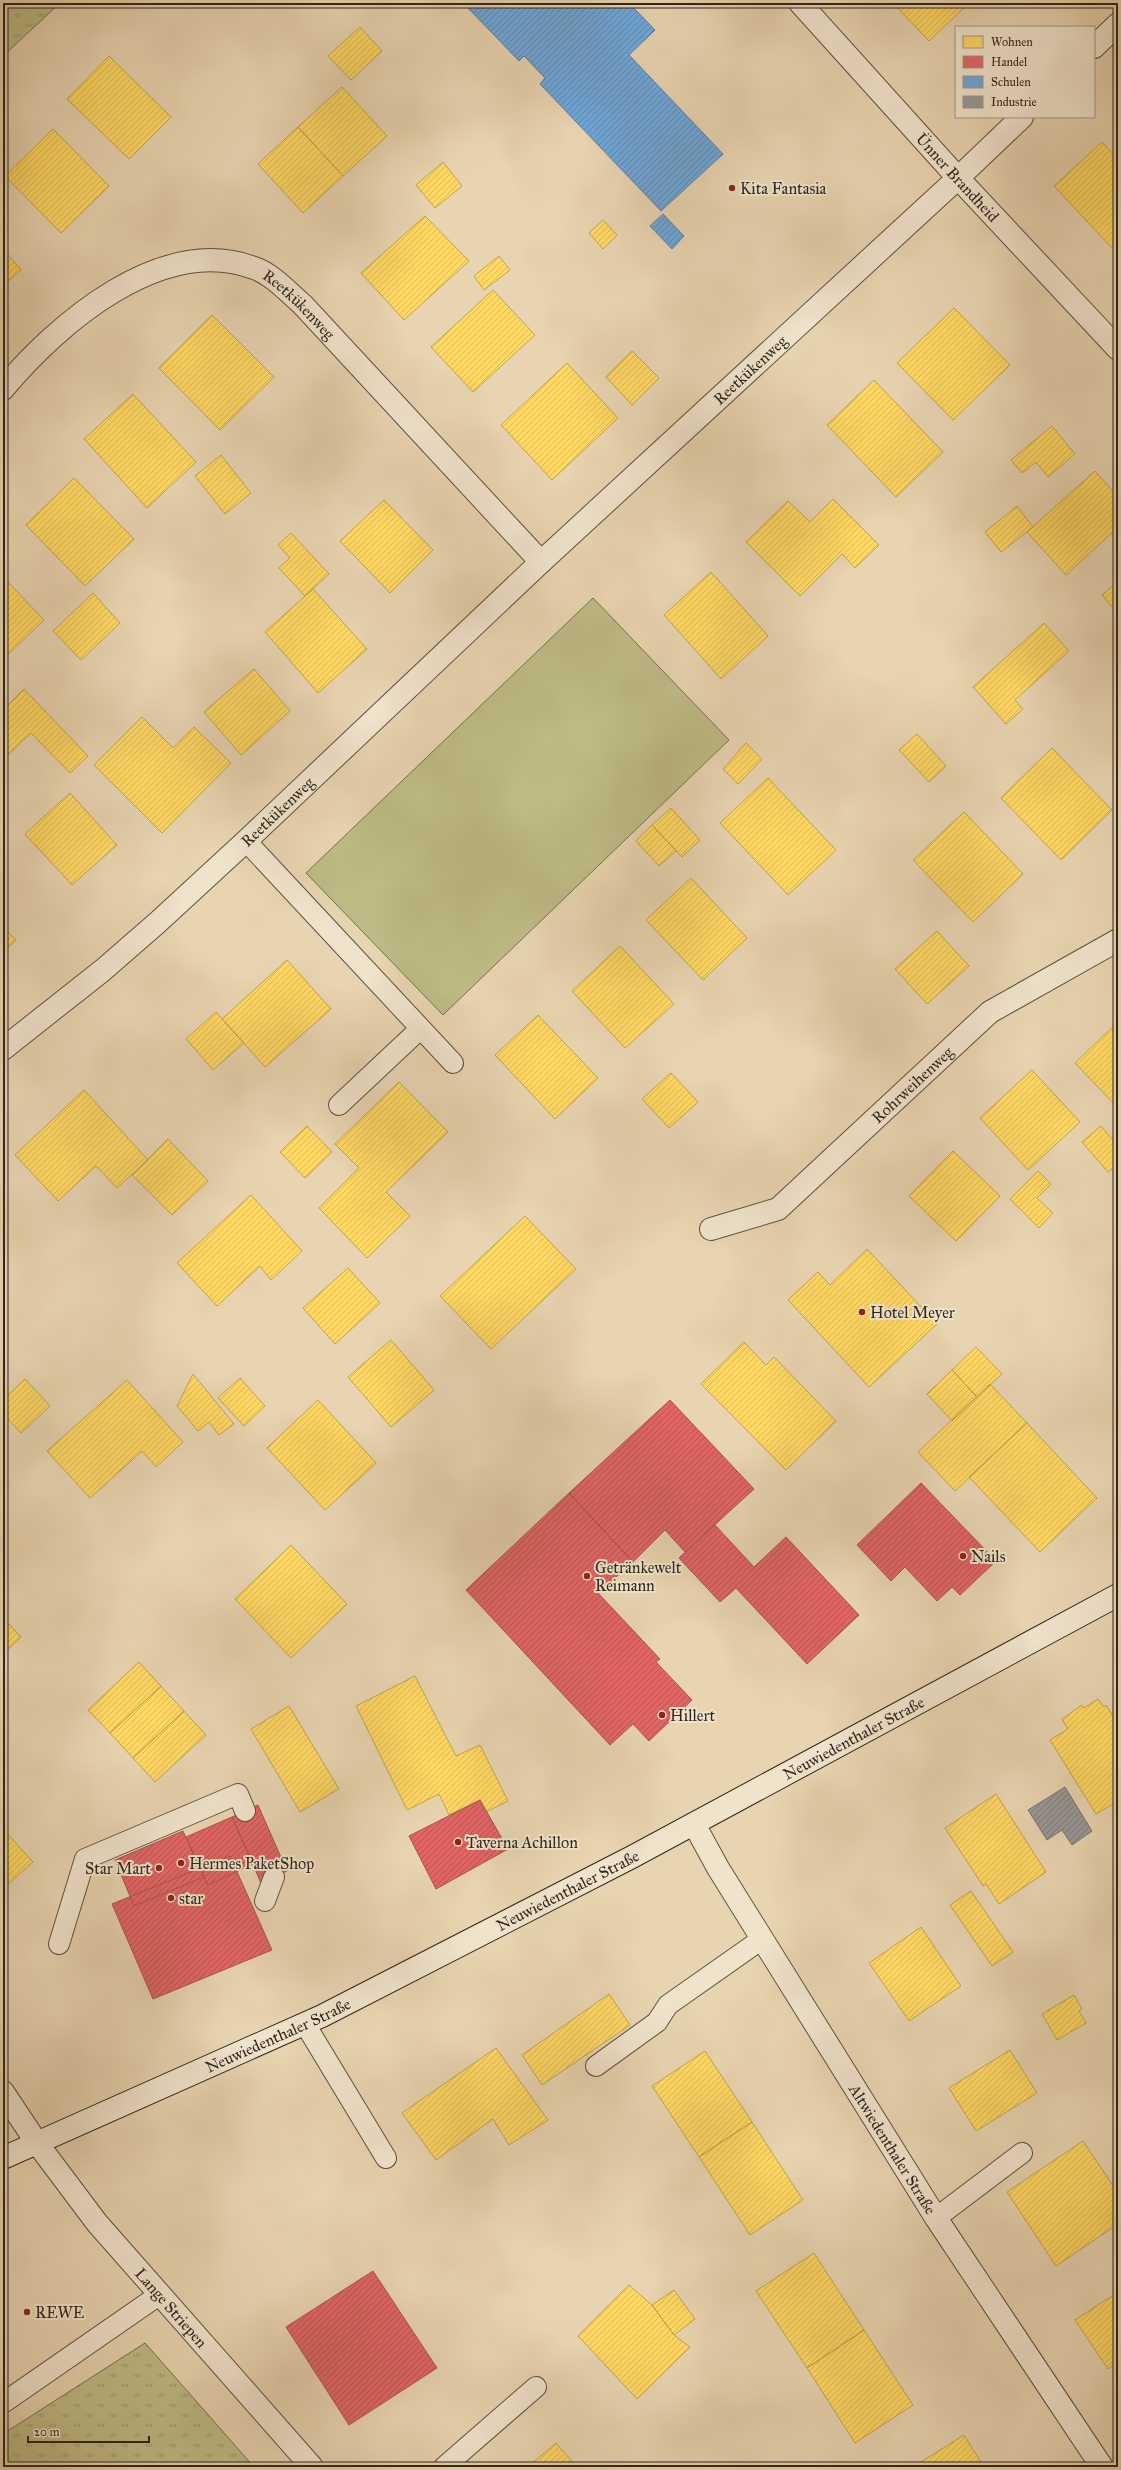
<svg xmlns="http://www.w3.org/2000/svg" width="1121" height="2470" font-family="'IM FELL Great Primer',serif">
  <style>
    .grass { fill: url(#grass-tufts); stroke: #767051 }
    .pitch { fill: #bebb86; stroke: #767051 }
    .homes { fill: url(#homes-hatch); stroke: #c0a350 }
    .shops { fill: url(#shops-hatch); stroke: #ab5250 }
    .schools { fill: url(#schools-hatch); stroke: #5c81a2 }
    .industry { fill: url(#industry-hatch); stroke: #797674 }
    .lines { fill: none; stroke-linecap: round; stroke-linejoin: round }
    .lane-casing { stroke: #5c5141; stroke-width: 22 }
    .street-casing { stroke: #5c5141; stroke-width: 24 }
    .secondary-casing { stroke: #2e251c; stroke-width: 24 }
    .lane { stroke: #f0e3cc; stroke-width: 20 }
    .street { stroke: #f0e3cc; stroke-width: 22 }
    .secondary { stroke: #f0e3cc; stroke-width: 22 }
    .poi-dot { fill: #8f2418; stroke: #f0e3cc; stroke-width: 1.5 }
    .labels { text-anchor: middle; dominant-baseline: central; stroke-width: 4; stroke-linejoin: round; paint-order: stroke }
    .street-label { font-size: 16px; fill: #2e251c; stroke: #f0e3cc }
    .poi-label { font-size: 16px; fill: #2e251c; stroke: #f0e3cc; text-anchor: start }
  </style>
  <defs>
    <pattern id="grass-tufts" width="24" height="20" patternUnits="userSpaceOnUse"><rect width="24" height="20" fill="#bebb86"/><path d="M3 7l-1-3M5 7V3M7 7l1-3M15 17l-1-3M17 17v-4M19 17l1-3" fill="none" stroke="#9b986d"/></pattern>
    <pattern id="homes-hatch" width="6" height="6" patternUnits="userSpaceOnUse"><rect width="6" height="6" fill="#ffd966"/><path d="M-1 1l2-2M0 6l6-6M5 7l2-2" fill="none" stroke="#dbba58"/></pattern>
    <pattern id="shops-hatch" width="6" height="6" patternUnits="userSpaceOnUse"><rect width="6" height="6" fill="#e06666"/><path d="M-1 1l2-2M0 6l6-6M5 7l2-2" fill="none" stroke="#b65453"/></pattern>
    <pattern id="schools-hatch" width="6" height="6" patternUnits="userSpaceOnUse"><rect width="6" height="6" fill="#6fa8dc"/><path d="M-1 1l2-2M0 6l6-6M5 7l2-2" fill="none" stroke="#5c89b2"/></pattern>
    <pattern id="industry-hatch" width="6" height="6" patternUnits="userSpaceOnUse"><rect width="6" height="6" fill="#999"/><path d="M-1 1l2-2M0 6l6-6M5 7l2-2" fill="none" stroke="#7d7d7c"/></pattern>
  </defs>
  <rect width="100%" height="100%" fill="#e8d4b0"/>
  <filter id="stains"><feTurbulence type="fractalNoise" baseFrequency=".005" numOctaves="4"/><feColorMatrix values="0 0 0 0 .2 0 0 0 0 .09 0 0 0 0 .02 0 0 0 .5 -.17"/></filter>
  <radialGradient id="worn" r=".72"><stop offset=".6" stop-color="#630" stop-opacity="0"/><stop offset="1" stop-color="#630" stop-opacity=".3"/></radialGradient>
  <path class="grass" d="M3,3H60L3,56Z
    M145,2343L254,2467H4L3,2434Z"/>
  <path class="pitch" d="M593,598L729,740L443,1015L306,873Z"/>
  <path class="homes" d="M893,3H969L929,41Z
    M360,27L382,51L351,80L328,56Z
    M109,56L171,117L129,159L67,99Z
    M342,87L387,136L343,176L298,127Z
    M298,127L343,176L303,213L258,164Z
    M53,129L109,186L61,233L5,176Z
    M1102,142L1118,159V243L1112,248L1054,186Z
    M443,162L462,186L435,208L416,185Z
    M425,216L469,261L404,320L361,273Z
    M603,220L617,235L603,249L589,233Z
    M3,249L21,270L3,286Z
    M499,256L510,270L484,290L474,276Z
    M493,290L535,335L473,392L431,347Z
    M954,308L1010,365L953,420L897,363Z
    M212,315L274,377L220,430L159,368Z
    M632,351L659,378L632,405L606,377Z
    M567,363L618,418L552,480L501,425Z
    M874,380L943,452L896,497L827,425Z
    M133,394L196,462L147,508L84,439Z
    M1052,426L1075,454L1048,477L1036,462L1022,473L1011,460Z
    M221,455L251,493L225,514L195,476Z
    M1095,471L1118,497V527L1066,575L1027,532Z
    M74,478L134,539L85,586L26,525Z
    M833,499L879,545L855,568L842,554L800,596L746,542L788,501L810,522Z
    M384,500L433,550L390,593L340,541Z
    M1017,506L1033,527L1001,552L985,532Z
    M291,533L329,574L305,596L279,568L290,558L278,545Z
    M711,572L768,636L721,679L664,615Z
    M3,577L44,620L3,659Z
    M1118,581V614L1102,595Z
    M313,589L367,649L318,693L265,632Z
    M93,593L120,623L81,660L53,631Z
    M1044,623L1069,651L1015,700L1023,709L1006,724L973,687Z
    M254,669L290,711L241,755L204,712Z
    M24,689L88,756L70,773L31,733L9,754L3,748V710Z
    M142,717L173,748L194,727L231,763L162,833L94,765Z
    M917,734L946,766L929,782L899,750Z
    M746,743L762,759L738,784L723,769Z
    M1052,748L1112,810L1061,860L1001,798Z
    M768,778L836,850L788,895L720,823Z
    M70,793L117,845L72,885L25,834Z
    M671,808L700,840L682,857L652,825Z
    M964,812L1023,874L973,922L913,860Z
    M652,825L676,851L659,866L636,841Z
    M691,878L747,938L703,980L646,920Z
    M3,927L16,940L3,952Z
    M937,931L969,966L927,1004L895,969Z
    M620,946L674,1004L625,1048L572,991Z
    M287,960L331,1009L265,1067L222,1019Z
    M216,1012L244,1043L213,1070L186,1039Z
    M538,1015L598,1078L555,1119L495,1055Z
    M1118,1022V1108L1075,1063Z
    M1032,1070L1080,1122L1028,1170L980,1118Z
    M671,1073L698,1102L669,1128L642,1099Z
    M399,1082L448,1132L386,1192L410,1216L367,1258L319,1208L359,1168L335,1144Z
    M84,1090L148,1160L117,1188L96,1166L58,1201L15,1155Z
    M307,1126L332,1152L305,1178L280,1152Z
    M1101,1126L1118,1146V1164L1108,1172L1082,1142Z
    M168,1139L208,1181L172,1215L132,1175Z
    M953,1151L1000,1196L956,1241L909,1196Z
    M1038,1171L1051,1184L1037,1198L1053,1213L1039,1228L1010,1199Z
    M251,1195L302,1251L271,1280L260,1266L217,1306L177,1263Z
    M525,1216L576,1269L491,1349L440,1296Z
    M867,1249L937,1324L869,1387L788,1300L818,1272L830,1285Z
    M348,1268L380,1303L335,1344L303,1308Z
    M391,1340L434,1390L391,1427L348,1377Z
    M744,1342L766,1365L774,1357L836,1421L786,1470L701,1384Z
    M976,1347L1002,1374L977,1397L952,1370Z
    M952,1370L977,1397L952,1421L927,1394Z
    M193,1374L234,1424L219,1435L209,1422L198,1431L177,1406Z
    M240,1378L265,1406L244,1426L218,1398Z
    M25,1379L50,1406L21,1433L3,1414V1400Z
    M127,1380L183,1442L156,1467L142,1451L90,1498L47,1451Z
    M990,1384L1027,1423L955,1491L918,1452Z
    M318,1400L376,1463L325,1510L267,1448Z
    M1027,1423L1097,1498L1040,1552L969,1477Z
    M291,1545L347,1604L291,1658L235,1599Z
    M9,1624L21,1637L4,1653L3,1630Z
    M139,1662L161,1686L110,1733L88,1710Z
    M415,1676L456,1756L480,1745L508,1801L486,1812L480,1800L449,1815L439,1794L407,1810L356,1706Z
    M161,1686L184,1711L133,1758L110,1733Z
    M1098,1699L1104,1707L1106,1705L1118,1724V1801L1096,1814L1050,1740L1068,1729L1062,1719L1082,1705L1084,1708Z
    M289,1706L339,1789L300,1812L251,1729Z
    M184,1711L206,1735L155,1782L133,1758Z
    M996,1794L1046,1872L999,1904L986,1884L983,1886L945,1828Z
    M3,1829L33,1862L7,1885L3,1880Z
    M971,1891L1013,1952L992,1966L950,1905Z
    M921,1927L961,1986L909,2021L869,1963Z
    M609,1994L630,2025L542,2085L522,2055Z
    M1074,1995L1082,2009L1079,2011L1086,2023L1057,2040L1042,2014Z
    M496,2048L548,2120L509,2145L493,2119L436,2160L402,2113Z
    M1010,2050L1037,2093L976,2131L949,2088Z
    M705,2051L752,2122L699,2157L652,2086Z
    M752,2122L803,2200L750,2235L699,2157Z
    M1083,2141L1118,2193V2224L1056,2266L1007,2192Z
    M814,2253L864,2330L807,2368L756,2291Z
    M629,2285L652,2305L674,2335L690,2347L637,2399L578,2336Z
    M674,2290L695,2319L674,2335L652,2305Z
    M1118,2292V2362L1108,2369L1075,2320Z
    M864,2330L913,2405L855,2443L807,2368Z
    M964,2435L984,2467H913Z
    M556,2443L577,2467H528Z"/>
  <path class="shops" d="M670,1400L754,1489L685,1552L665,1530L633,1562L569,1493Z
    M921,1483L996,1561L960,1595L952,1587L937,1601L905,1567L891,1581L857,1545Z
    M569,1493L633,1562L598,1593L660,1659L656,1662L692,1700L649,1741L633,1724L610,1745L466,1590Z
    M715,1525L754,1567L786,1537L859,1615L807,1664L736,1588L720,1602L679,1558Z
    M480,1800L508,1849L436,1889L409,1836Z
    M258,1805L287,1871L261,1883L232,1817Z
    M232,1817L253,1864L208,1885L186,1837Z
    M183,1831L204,1877L134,1906L115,1860Z
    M230,1856L272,1950L153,1999L112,1904Z
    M373,2271L437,2368L349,2425L286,2327Z"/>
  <path class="schools" d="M473,3H629L655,30L629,55L723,154L661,211L540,84L545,78L524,56L519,61L468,8Z
    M663,214L684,236L672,249L650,226Z"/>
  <path class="industry" d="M1065,1787L1092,1831L1072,1845L1062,1830L1047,1840L1028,1810Z"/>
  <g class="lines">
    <defs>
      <path id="lane" d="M246,841L453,1063
        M339,1105L420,1029
        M265,1901L274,1877
        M59,1944L85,1859L238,1794L245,1811
        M305,2024L386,2158
        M596,2066L657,2022L668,2005L762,1939
        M936,2218L1022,2153
        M3,2403L159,2295
        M444,2467L536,2387"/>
      <g id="street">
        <path id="s1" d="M800,3L958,178L1118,349"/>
        <path d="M1094,47L1118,24"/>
        <path id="s2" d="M3,389C57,324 162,233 254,268C272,274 288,292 302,304L541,562"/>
        <path id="s3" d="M3,1049L103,970L157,923L246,841L541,562L958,178L1022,117"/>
        <path id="s4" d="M711,1229L778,1209L990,1012L1118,940"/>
        <path id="s5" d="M694,1824L718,1868L936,2218L1102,2467"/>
        <path id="s6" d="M3,2092L37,2143L97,2223L312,2467"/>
      </g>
      <g id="secondary">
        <path id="s7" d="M3,2158L322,2016L632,1857L1118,1595"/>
      </g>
    </defs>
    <use href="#lane" class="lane-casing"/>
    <use href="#street" class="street-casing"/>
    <use href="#secondary" class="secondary-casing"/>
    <use href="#lane" class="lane"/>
    <use href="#street" class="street"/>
    <use href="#secondary" class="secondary"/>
  </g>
  <g class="poi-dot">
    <circle cx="732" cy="188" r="4"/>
    <circle cx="862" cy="1312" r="4"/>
    <circle cx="963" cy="1556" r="4"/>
    <circle cx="587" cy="1576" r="4"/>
    <circle cx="662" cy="1715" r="4"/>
    <circle cx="458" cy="1842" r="4"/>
    <circle cx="181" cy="1863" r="4"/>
    <circle cx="159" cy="1868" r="4"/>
    <circle cx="171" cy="1898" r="4"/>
    <circle cx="27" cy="2312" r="4"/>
  </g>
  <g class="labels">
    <g class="street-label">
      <text stroke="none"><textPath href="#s1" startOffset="235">Ünner Brandheid</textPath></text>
      <text stroke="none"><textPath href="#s2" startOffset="354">Reetkükenweg</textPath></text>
      <text stroke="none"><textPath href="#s3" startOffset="1010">Reetkükenweg</textPath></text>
      <text stroke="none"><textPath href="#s3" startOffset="363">Reetkükenweg</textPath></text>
      <text stroke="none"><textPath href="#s4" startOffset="253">Rohrweihenweg</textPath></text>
      <text stroke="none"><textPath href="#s7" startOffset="949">Neuwiedenthaler Straße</textPath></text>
      <text stroke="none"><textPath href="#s7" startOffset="625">Neuwiedenthaler Straße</textPath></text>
      <text stroke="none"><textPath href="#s7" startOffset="301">Neuwiedenthaler Straße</textPath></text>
      <text stroke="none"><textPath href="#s5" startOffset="381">Altwiedenthaler Straße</textPath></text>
      <text stroke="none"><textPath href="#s6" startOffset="274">Lange Striepen</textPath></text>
    </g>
    <g class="poi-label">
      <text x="740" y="188">Kita Fantasia</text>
      <text x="870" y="1312">Hotel Meyer</text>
      <text x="971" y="1556">Nails</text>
      <text x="595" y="1567">Getränkewelt<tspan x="595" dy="18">Reimann</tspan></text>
      <text x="670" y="1715">Hillert</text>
      <text x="466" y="1842">Taverna Achillon</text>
      <text x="189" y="1863">Hermes PaketShop</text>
      <text x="151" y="1868" text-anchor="end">Star Mart</text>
      <text x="179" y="1898">star</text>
      <text x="35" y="2312">REWE</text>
    </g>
  </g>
  <rect width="1121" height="2470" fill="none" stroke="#e8d4b0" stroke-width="16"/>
  <rect x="4" y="4" width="1113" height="2462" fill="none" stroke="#2e251c" stroke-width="2"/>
  <rect x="8" y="8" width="1105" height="2454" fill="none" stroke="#2e251c"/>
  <rect x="955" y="26" width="140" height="92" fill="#f0e3cc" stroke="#a29786"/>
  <rect x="963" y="36" width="20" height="12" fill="#ffd966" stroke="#a29786"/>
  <text x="991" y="46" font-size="12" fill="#2e251c">Wohnen</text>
  <rect x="963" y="56" width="20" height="12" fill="#e06666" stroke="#a29786"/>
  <text x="991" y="66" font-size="12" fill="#2e251c">Handel</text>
  <rect x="963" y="76" width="20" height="12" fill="#6fa8dc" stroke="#a29786"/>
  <text x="991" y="86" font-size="12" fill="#2e251c">Schulen</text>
  <rect x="963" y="96" width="20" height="12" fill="#999999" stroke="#a29786"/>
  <text x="991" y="106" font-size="12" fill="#2e251c">Industrie</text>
  <path d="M28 2436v6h121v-6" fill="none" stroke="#2e251c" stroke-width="2"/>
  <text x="34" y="2436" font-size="12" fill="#2e251c" stroke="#f0e3cc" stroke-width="3" paint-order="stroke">20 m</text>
  <rect width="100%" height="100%" filter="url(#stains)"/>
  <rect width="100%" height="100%" fill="url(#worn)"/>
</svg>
